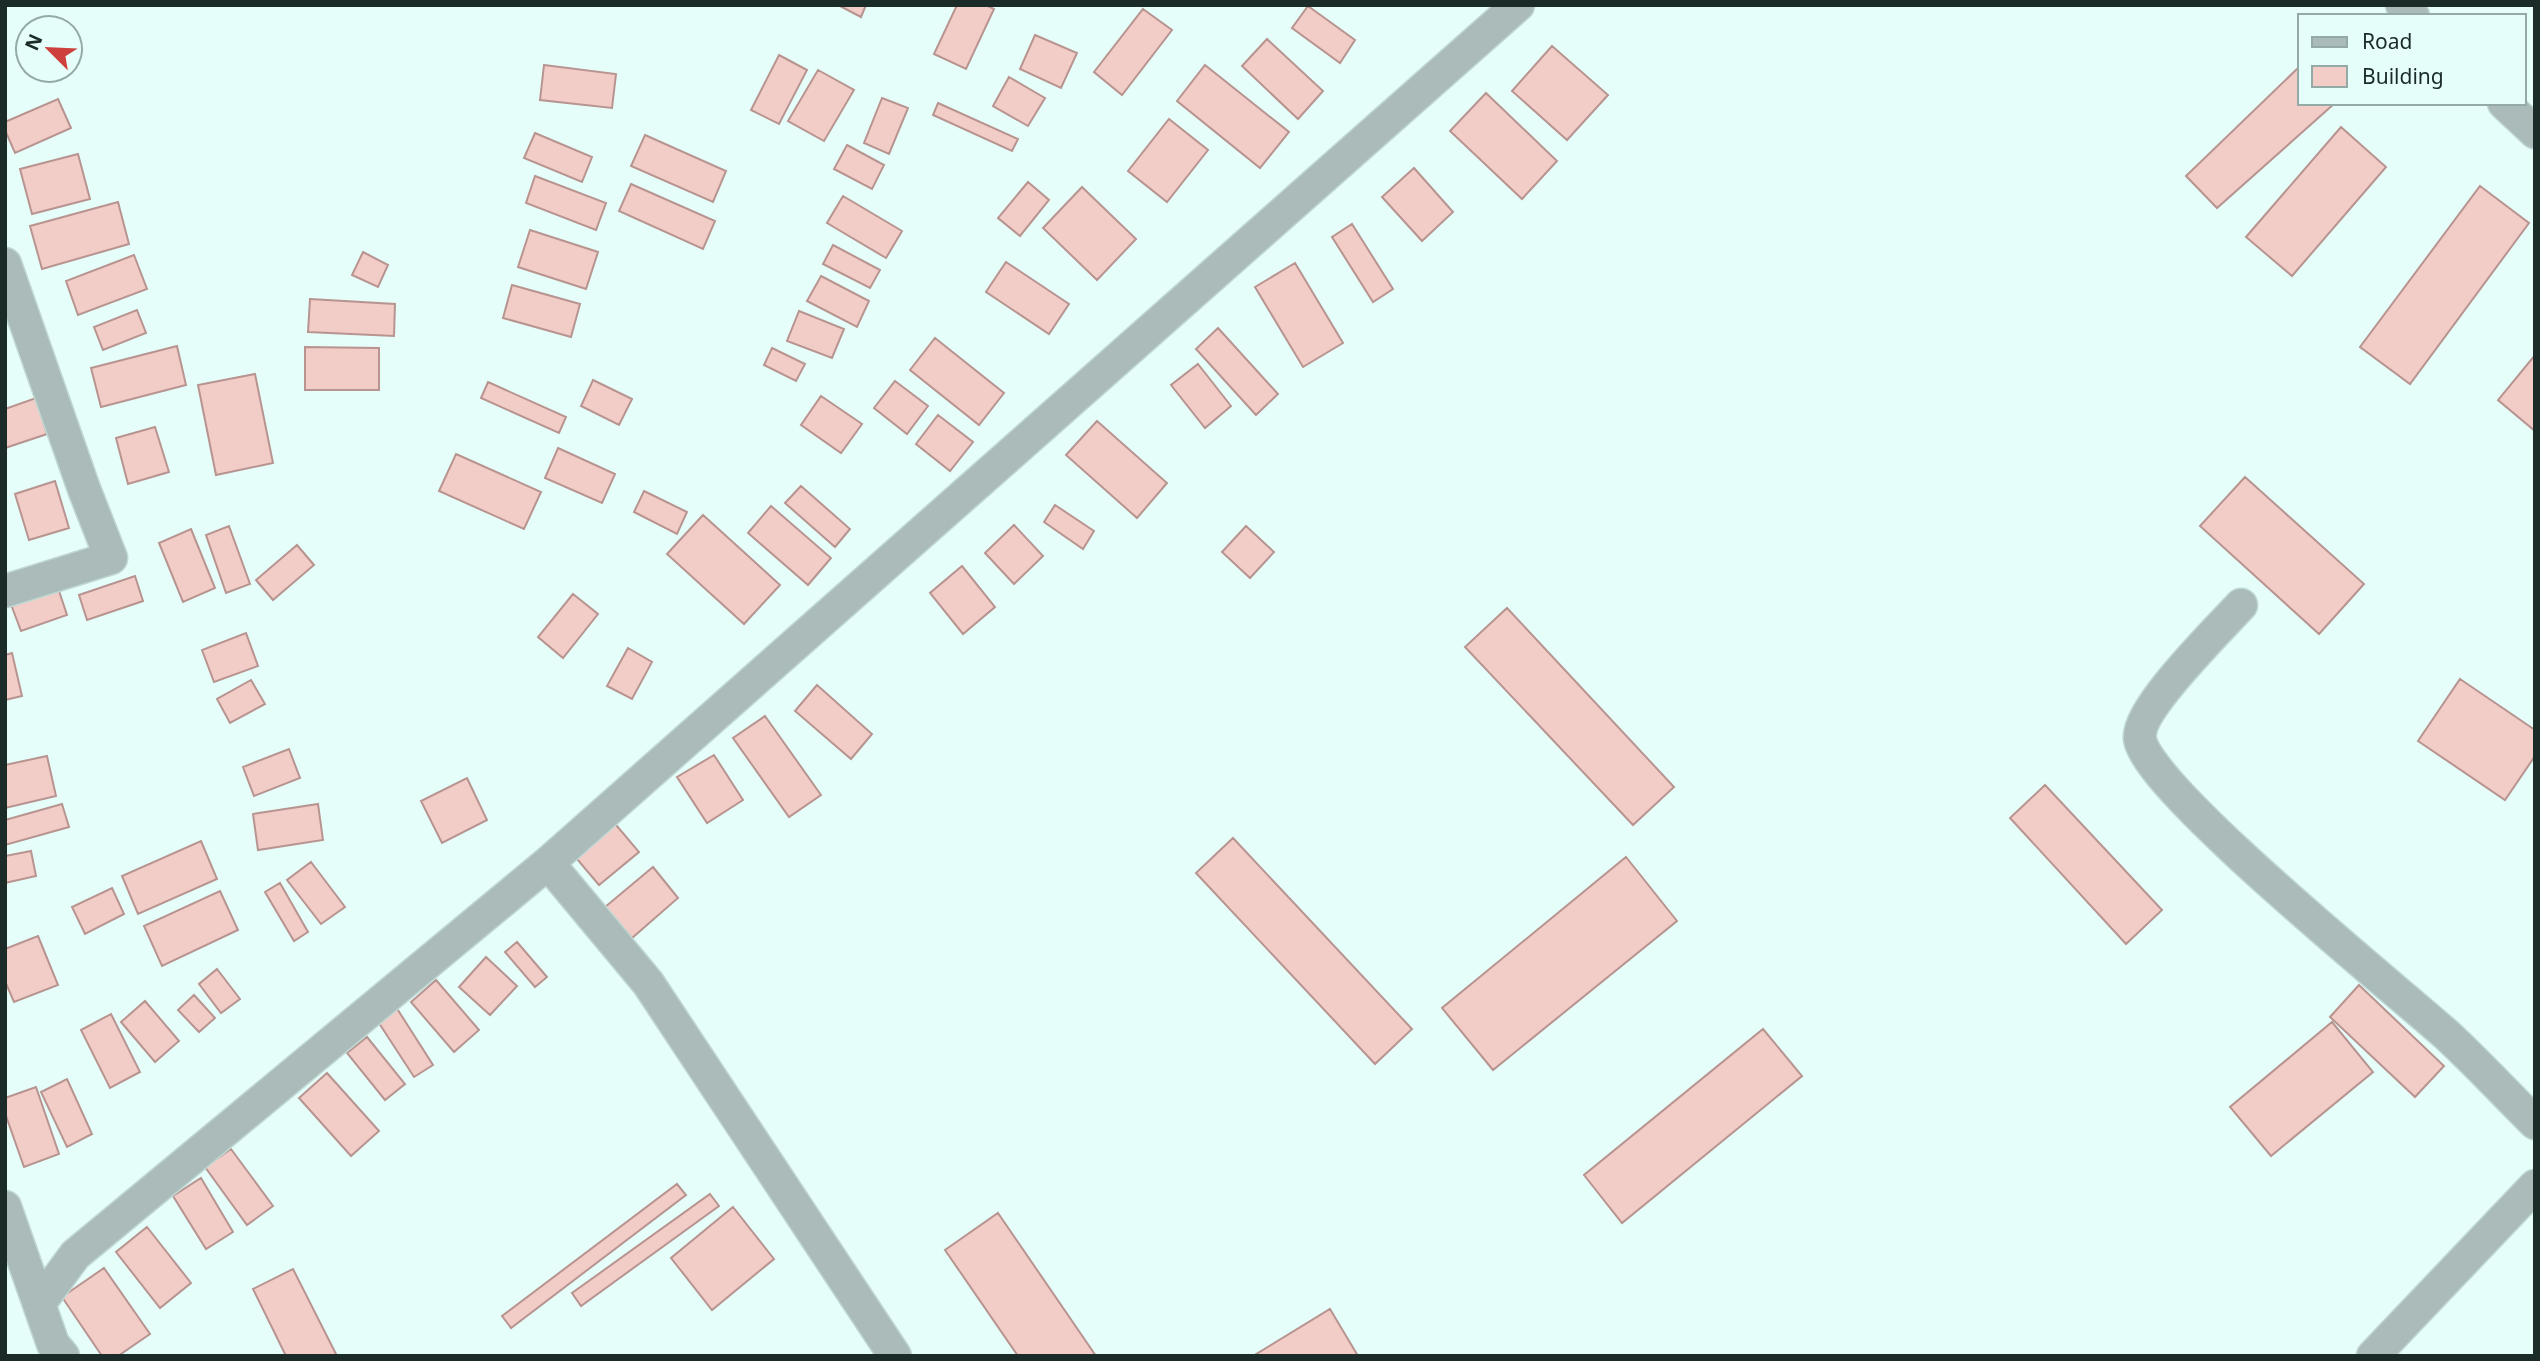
<svg xmlns="http://www.w3.org/2000/svg" width="2540" height="1361" font-family="'Noto Sans',sans-serif">
  <style>
    .building { fill: #f2ccc7; stroke: #b89490; stroke-width: 2 }
    .lines { fill: none; stroke-linecap: round; stroke-linejoin: round }
    .minor-casing { stroke: #c0d8d4; stroke-width: 35 }
    .minor { stroke: #aabbb9; stroke-width: 32 }
  </style>
  <rect width="100%" height="100%" fill="#e5fefa"/>
  <path class="building" d="M838,5H866L861,17Z
    M957,5H986L994,9L966,69L934,54Z
    M1308,6L1355,40L1340,63L1292,28Z
    M1143,9L1172,30L1122,95L1094,72Z
    M1035,35L1077,53L1061,88L1020,69Z
    M1267,39L1323,91L1298,119L1242,66Z
    M1552,46L1608,95L1567,140L1512,91Z
    M779,55L807,70L779,124L751,110Z
    M544,65L616,74L612,108L540,100Z
    M1205,65L1289,132L1260,168L1177,101Z
    M2300,66V103H2335L2217,208L2186,176Z
    M818,70L854,90L824,141L788,121Z
    M1009,77L1045,98L1028,126L993,106Z
    M1486,93L1557,161L1522,199L1450,131Z
    M882,98L908,108L889,154L864,143Z
    M58,99L71,128L15,153L5,130V122Z
    M938,103L1018,139L1012,151L933,115Z
    M1169,119L1208,150L1167,202L1128,171Z
    M2341,127L2386,167L2292,276L2246,237Z
    M535,133L592,157L582,182L524,158Z
    M645,135L726,171L713,202L631,166Z
    M847,145L884,165L872,189L834,169Z
    M78,154L90,199L32,214L20,169Z
    M1414,168L1453,212L1422,241L1382,197Z
    M535,176L606,203L596,230L526,203Z
    M1028,182L1049,200L1020,236L998,218Z
    M631,184L715,221L703,249L619,211Z
    M2480,186L2529,223L2410,384L2360,347Z
    M1082,187L1136,239L1097,280L1043,228Z
    M843,196L902,231L886,258L827,223Z
    M118,202L129,244L42,269L30,226Z
    M1352,224L1393,289L1373,302L1332,237Z
    M530,230L598,252L586,289L518,267Z
    M833,245L880,270L870,288L823,264Z
    M363,252L388,265L378,287L352,275Z
    M134,255L147,289L78,315L66,281Z
    M1006,262L1069,304L1049,334L986,292Z
    M1295,263L1343,343L1303,367L1255,287Z
    M821,276L869,301L857,327L807,301Z
    M512,285L580,304L571,337L503,318Z
    M310,299L395,304L394,336L308,332Z
    M137,310L146,333L103,350L94,327Z
    M799,311L844,329L832,358L787,341Z
    M1218,328L1278,394L1256,415L1196,349Z
    M935,338L1004,393L979,425L910,370Z
    M177,346L186,385L101,407L91,368Z
    M305,347L379,348V390H305Z
    M772,348L805,364L796,381L764,365Z
    M2535,355V431L2498,400Z
    M1198,364L1231,406L1205,428L1171,385Z
    M255,374L273,463L216,475L198,385Z
    M593,380L632,399L619,425L581,406Z
    M895,381L928,406L907,434L874,408Z
    M488,382L566,417L559,433L481,398Z
    M821,396L862,424L841,453L801,425Z
    M36,398L47,434L5,448V409Z
    M938,415L973,442L950,471L916,444Z
    M1097,421L1167,483L1137,518L1066,455Z
    M155,427L169,472L128,484L116,438Z
    M558,448L615,474L602,503L545,478Z
    M456,454L541,492L524,529L439,491Z
    M2245,477L2364,584L2319,634L2200,526Z
    M55,481L69,528L29,540L15,494Z
    M801,486L850,529L835,547L785,503Z
    M644,491L687,512L677,534L634,512Z
    M1055,505L1094,531L1083,549L1044,522Z
    M771,506L831,558L808,585L748,533Z
    M703,515L780,585L744,624L667,554Z
    M1014,525L1043,556L1014,584L985,553Z
    M229,526L250,584L226,593L206,535Z
    M1246,526L1274,552L1250,578L1222,552Z
    M191,529L215,588L183,602L159,543Z
    M297,545L314,565L273,600L256,580Z
    M962,566L995,607L963,634L930,593Z
    M135,576L143,601L87,620L79,595Z
    M56,582L67,615L21,631L9,599Z
    M573,594L598,614L563,658L538,637Z
    M1507,608L1674,787L1633,825L1465,647Z
    M246,633L258,666L214,682L202,650Z
    M628,648L652,662L632,699L607,686Z
    M12,653L22,696L5,700V655Z
    M2460,679L2535,730V756L2505,800L2418,741Z
    M251,680L265,704L230,723L217,699Z
    M817,685L872,734L851,759L795,711Z
    M765,716L821,795L789,817L733,738Z
    M289,749L300,778L254,796L243,767Z
    M714,755L743,800L707,823L677,777Z
    M47,756L56,796L5,808V765Z
    M467,778L487,820L442,843L421,801Z
    M2045,785L2162,910L2126,944L2010,818Z
    M62,804L69,827L5,845V820Z
    M318,804L323,840L258,850L253,814Z
    M611,819L639,852L599,885L571,852Z
    M1233,838L1412,1029L1375,1064L1196,873Z
    M201,841L217,879L138,914L122,876Z
    M31,851L36,876L5,883V856Z
    M1626,857L1677,921L1493,1070L1442,1008Z
    M311,862L345,907L321,924L287,880Z
    M653,867L678,898L632,938L605,907Z
    M280,883L308,932L294,941L265,892Z
    M112,888L124,914L85,934L72,907Z
    M220,891L238,930L162,966L144,926Z
    M38,936L58,985L14,1002L5,981V949Z
    M517,942L547,977L535,987L505,952Z
    M486,957L517,986L490,1015L459,987Z
    M217,969L240,999L221,1013L199,984Z
    M436,980L479,1030L454,1052L411,1002Z
    M2359,985L2444,1066L2415,1097L2330,1017Z
    M194,995L215,1018L199,1032L178,1010Z
    M145,1001L179,1041L155,1062L121,1022Z
    M396,1007L433,1065L414,1077L377,1020Z
    M111,1014L140,1072L110,1088L81,1030Z
    M2332,1022L2373,1072L2271,1156L2230,1107Z
    M1763,1029L1802,1076L1622,1223L1584,1175Z
    M367,1037L405,1084L385,1100L347,1053Z
    M327,1073L379,1131L351,1156L299,1098Z
    M67,1079L92,1134L67,1147L41,1092Z
    M36,1087L59,1154L24,1167L5,1113V1098Z
    M231,1149L273,1206L247,1225L205,1167Z
    M201,1178L233,1232L206,1249L173,1196Z
    M677,1184L686,1195L511,1328L502,1316Z
    M710,1194L719,1206L581,1306L572,1293Z
    M733,1207L774,1259L712,1310L671,1258Z
    M998,1213L1096,1356H1018L945,1250Z
    M147,1227L191,1283L160,1308L116,1252Z
    M104,1268L150,1334L118,1356H102L62,1297Z
    M293,1269L337,1356H286L253,1289Z
    M1330,1309L1358,1356H1253Z"/>
  <g class="lines">
    <defs>
      <path id="minor" d="M2402,5L2413,16
        M2504,103L2535,132
        M5,264L84,489L111,558L5,591
        M2241,605C2219,629 2136,710 2140,739C2145,787 2399,992 2448,1036C2478,1064 2506,1094 2535,1123
        M548,863L648,983L895,1356
        M5,1207L39,1304
        M63,1356L53,1344L39,1304L75,1255L548,863L1518,5
        M2373,1356L2535,1186"/>
    </defs>
    <use href="#minor" class="minor-casing"/>
    <use href="#minor" class="minor"/>
  </g>
  <rect width="2540" height="1361" fill="none" stroke="#1a2b28" stroke-width="14"/>
  <rect x="2298" y="14" width="228" height="91" fill="#e5fefa" stroke="#94aaa6" stroke-width="2"/>
  <rect x="2312" y="37" width="35" height="10" fill="#aabbb9" stroke="#94aaa6" stroke-width="2"/>
  <text x="2362" y="49" font-size="21" fill="#1a2b28">Road</text>
  <rect x="2312" y="66" width="35" height="21" fill="#f2ccc7" stroke="#94aaa6" stroke-width="2"/>
  <text x="2362" y="84" font-size="21" fill="#1a2b28">Building</text>
  <g transform="translate(49 49) rotate(294)"><circle r="33" fill="#e5fefa" stroke="#94aaa6" stroke-width="2"/>
  <path d="M0-5L12 26L0 18L-12 26Z" fill="#ce403c"/>
  <text y="-10" font-size="19" font-weight="bold" text-anchor="middle" fill="#1a2b28">N</text>
  </g>
</svg>
